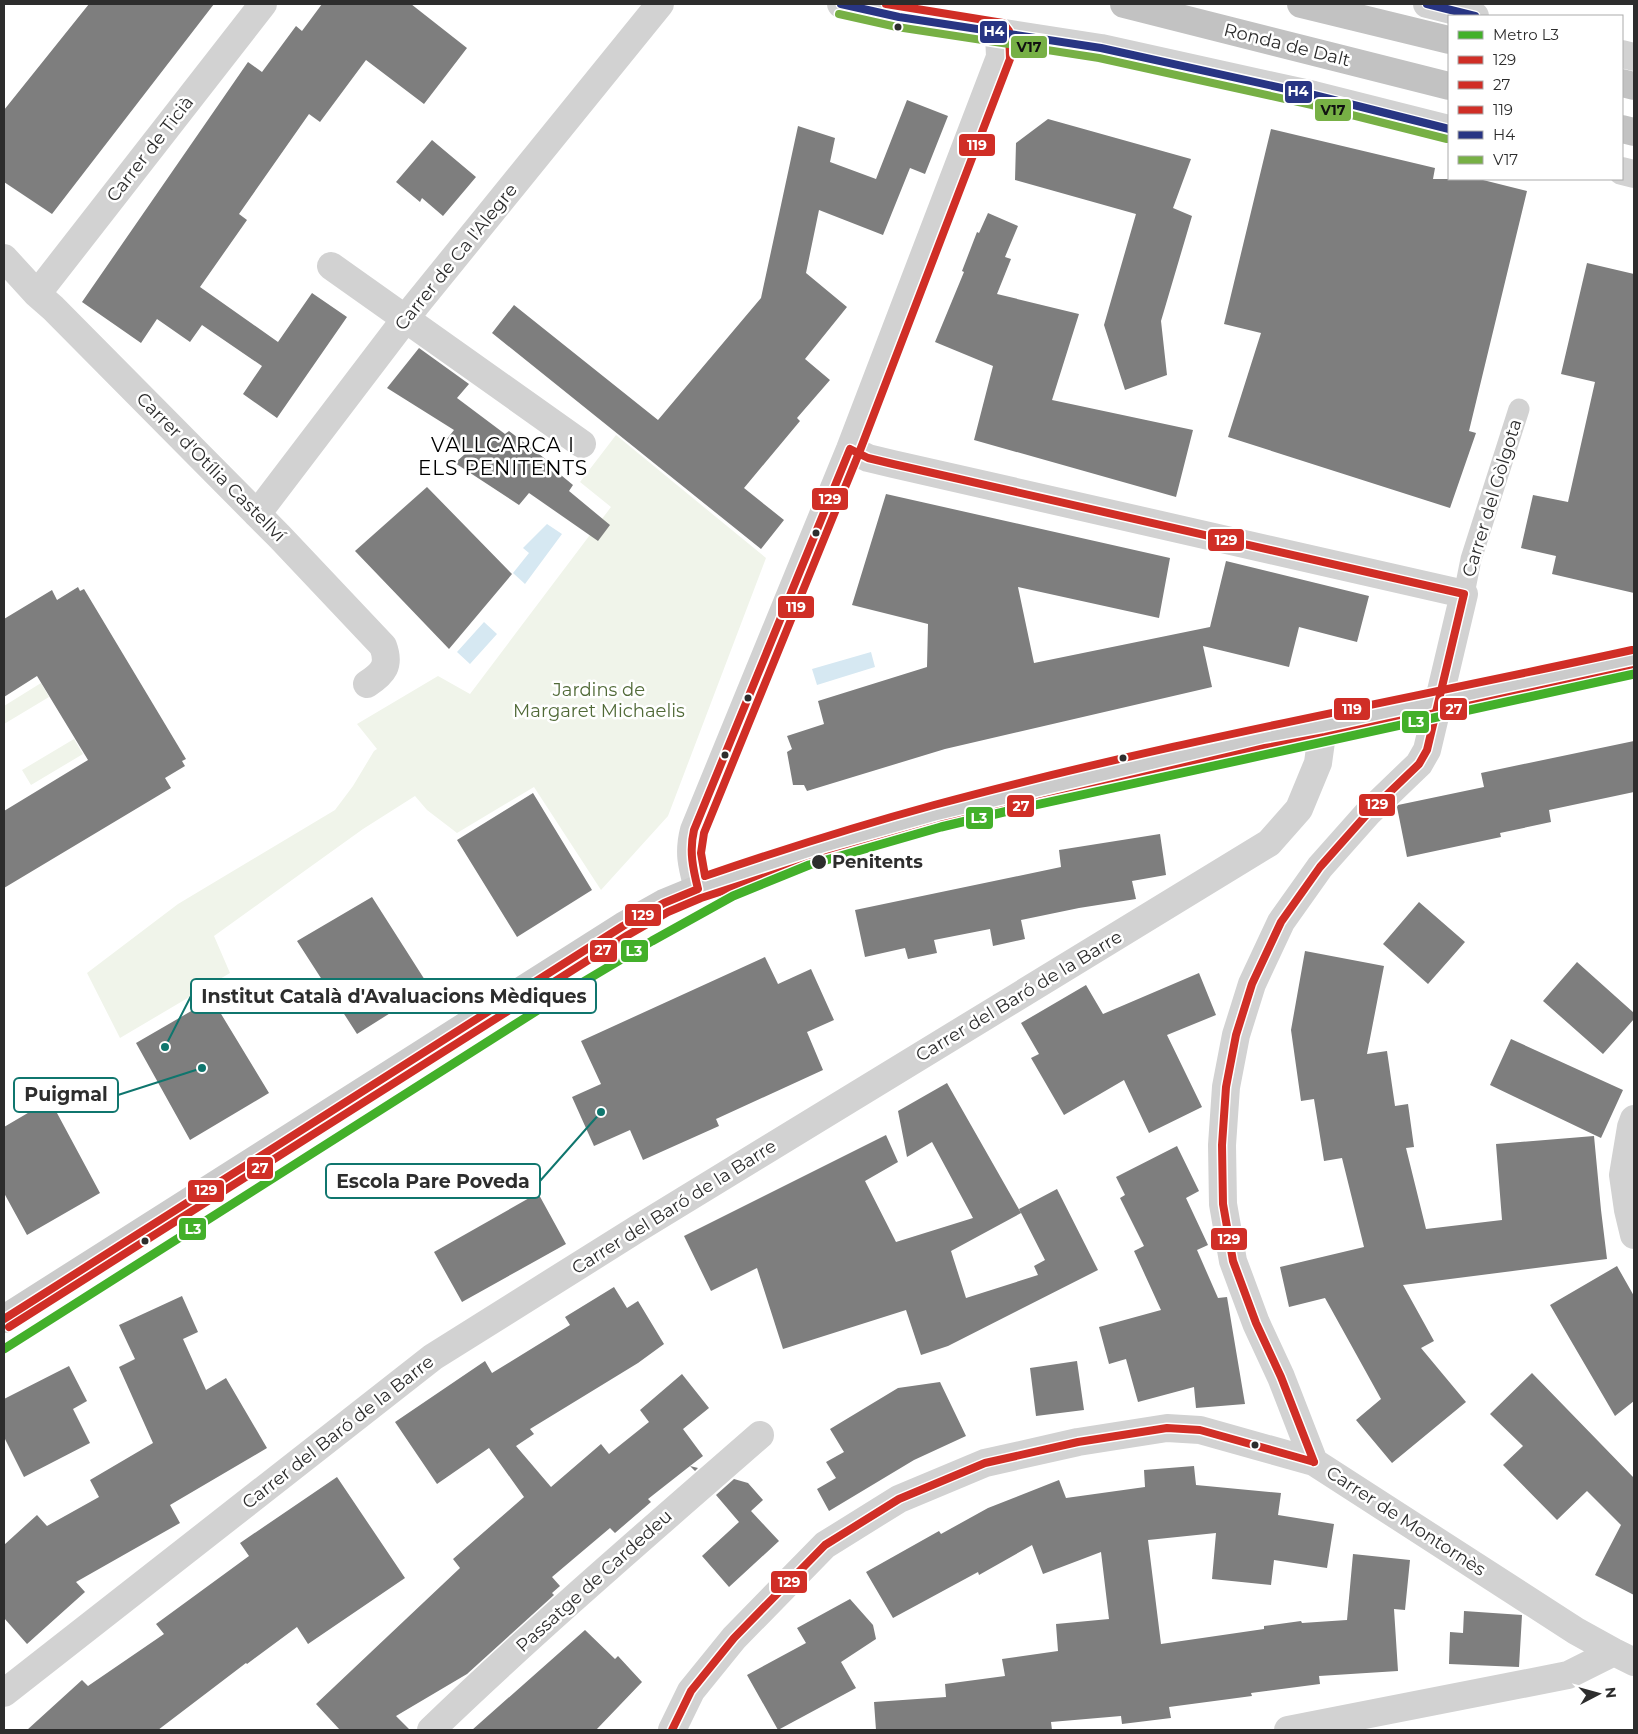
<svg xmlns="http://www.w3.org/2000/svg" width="1638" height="1734" font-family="Montserrat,sans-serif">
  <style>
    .green { fill: #f0f4ea }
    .water { fill: #d6e8f2 }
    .building { fill: #7e7e7e }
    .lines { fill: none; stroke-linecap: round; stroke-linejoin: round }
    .pedestrian { stroke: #d2d2d2; stroke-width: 21 }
    .minor { stroke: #d2d2d2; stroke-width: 28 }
    .tertiary { stroke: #d2d2d2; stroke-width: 28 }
    .secondary { stroke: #cbcbcb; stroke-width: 28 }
    .trunk { stroke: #c2c2c2; stroke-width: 28 }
    .bus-1-casing { stroke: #fff; stroke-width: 11 }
    .bus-2-casing { stroke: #fff; stroke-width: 11 }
    .bus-3-casing { stroke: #fff; stroke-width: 11 }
    .bus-4-casing { stroke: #fff; stroke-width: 11 }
    .bus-5-casing { stroke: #fff; stroke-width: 11 }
    .bus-1 { stroke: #d02e26; stroke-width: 8 }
    .bus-2 { stroke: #d02e26; stroke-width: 8 }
    .bus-3 { stroke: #d02e26; stroke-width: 8 }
    .bus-4 { stroke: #283583; stroke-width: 8 }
    .bus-5 { stroke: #77b045; stroke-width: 8 }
    .metro-1-casing { stroke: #fff; stroke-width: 12 }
    .metro-1 { stroke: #43b02a; stroke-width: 9 }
    .bus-dot { fill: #2d2d2d; stroke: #fff; stroke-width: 2 }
    .labels { text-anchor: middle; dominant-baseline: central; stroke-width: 5; stroke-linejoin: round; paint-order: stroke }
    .street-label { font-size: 18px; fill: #2d2d2d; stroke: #fff }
    .park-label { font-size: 18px; fill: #516a38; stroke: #fff }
    .stop-label { font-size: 18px; font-weight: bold; fill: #2d2d2d; stroke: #fff; text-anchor: start }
    .quarter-label { font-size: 20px; letter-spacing: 1px; fill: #000; stroke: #fff }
    .leader { fill: none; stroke: #0f766e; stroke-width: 2 }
    .callout-dot { fill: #0f766e; stroke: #fff; stroke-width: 2 }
    .callout { fill: #fff; stroke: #0f766e; stroke-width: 2 }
    .callout-label { font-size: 19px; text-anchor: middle; font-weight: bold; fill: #2d2d2d }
    .line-badge { stroke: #fff; stroke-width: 2 }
    .badge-label { font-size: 14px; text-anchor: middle; font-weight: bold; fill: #fff }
    .pale-badge-label { font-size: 14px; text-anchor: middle; font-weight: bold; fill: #111 }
  </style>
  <rect width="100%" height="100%" fill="#fff"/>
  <path class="green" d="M616,435L766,558L668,816L601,890L534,787L457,833L427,810L415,796L363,829L214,936L230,973L120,1038L87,973L178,904L335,810L353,786L374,751L377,749L357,724L438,676L470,694L611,507L580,482Z
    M41,683L49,697L4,724V706Z
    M74,739L83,754L31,785L22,770Z"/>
  <path class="water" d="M547,524L562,534L525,584L513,573L529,553L523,548Z
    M484,622L497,634L470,664L457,652Z
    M871,652L875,667L817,685L812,669Z"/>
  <path class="building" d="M89,4H214L52,214L4,182V110Z
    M322,4H411L467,48L424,104L366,60L320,122L309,114L239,214L247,220L200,287L278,342L312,293L347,317L277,418L243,394L262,366L202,325L190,342L157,319L141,343L82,302L248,62L262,72L296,26L302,31Z
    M907,100L948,116L925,174L910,168L883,235L819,210L806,273L847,307L805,359L830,380L797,418L800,421L744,488L784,520L761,549L492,333L514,305L658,420L761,298L798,126L835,138L830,162L876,179Z
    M1048,119L1191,159L1173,208L1192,216L1161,321L1167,375L1125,390L1104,325L1136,214L1015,180L1016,143Z
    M1271,129L1435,168L1433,179H1479L1527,191L1469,431L1476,433L1450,508L1228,437L1261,333L1224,324Z
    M432,140L476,177L443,216L422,198L420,202L396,182Z
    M988,213L1018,226L1005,257L1011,259L997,294L1079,314L1052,400L1193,430L1176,497L974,440L993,366L935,342L964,272L962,271L977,232L979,233Z
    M1587,263L1634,274V593L1552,574L1556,556L1521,548L1533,495L1568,502L1595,382L1561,374Z
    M419,348L469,384L457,398L505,434L509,431L552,464L550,466L573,485L569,491L610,525L598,541L529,493L519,505L455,463L465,454L447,439L454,430L387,388Z
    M427,487L512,574L449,649L355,551Z
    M886,494L1170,558L1159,618L1018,587L1034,663L1210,627L1226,561L1369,596L1357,642L1299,627L1289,667L1203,646L1212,687L945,749L807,791L804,785H793L787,752L792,749L787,736L824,724L818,701L927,667L928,624L852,605Z
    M78,587L80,591L84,589L186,759L182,761L185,766L165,778L171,788L4,888V811L88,760L37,676L4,697V619L52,590L57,600Z
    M1634,741V792L1549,810L1551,822L1500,833L1501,837L1407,857L1397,807L1398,805L1484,787L1481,773Z
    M533,793L592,890L517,937L457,840Z
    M1160,834L1166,875L1132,881L1136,899L1079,908L1021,920L1025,939L993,946L990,929L934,940L937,953L908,959L905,948L865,957L855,910L1061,867L1059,850Z
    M372,897L430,988L357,1034L297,941Z
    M1419,902L1465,942L1428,984L1383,944Z
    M1305,951L1384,966L1367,1054L1387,1051L1395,1106L1408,1104L1414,1147L1406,1148L1426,1229L1502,1220L1496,1144L1594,1136L1601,1210L1607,1259L1403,1285L1434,1341L1421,1348L1466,1402L1392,1463L1356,1420L1381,1399L1325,1298L1289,1307L1280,1267L1364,1247L1342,1158L1324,1161L1314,1099L1301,1101L1291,1030Z
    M765,957L778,984L811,969L834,1020L807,1032L823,1070L716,1119L719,1126L643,1160L630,1130L594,1146L572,1097L601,1084L581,1041Z
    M1577,962L1634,1013V1019L1603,1054L1543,1001Z
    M1199,973L1216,1015L1167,1035L1202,1107L1149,1133L1124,1080L1064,1115L1031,1058L1039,1054L1021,1023L1086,985L1103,1014Z
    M212,999L269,1093L190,1140L136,1043Z
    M1511,1039L1623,1090L1601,1138L1490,1085Z
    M947,1083L1021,1213L951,1251L966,1298L1038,1275L1034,1266L1045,1260L1019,1209L1057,1189L1098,1270L948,1346L921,1355L906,1310L783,1349L757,1268L711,1291L684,1236L886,1135L898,1162L865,1181L896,1242L973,1218L932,1142L907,1157L898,1111Z
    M50,1100L100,1193L27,1235L4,1193V1127Z
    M1177,1146L1199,1191L1186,1198L1208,1245L1197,1250L1218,1298L1227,1297L1245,1404L1196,1408L1194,1387L1138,1402L1126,1359L1109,1364L1099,1327L1161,1310L1134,1251L1144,1246L1120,1198L1125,1195L1116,1177Z
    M538,1193L566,1244L462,1302L434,1252Z
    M1617,1266L1634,1296V1401L1615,1416L1550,1305Z
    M614,1287L627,1308L638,1301L664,1344L638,1363L530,1429L534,1434L516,1446L551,1487L601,1444L609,1454L649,1422L640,1410L682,1374L709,1408L683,1429L703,1456L690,1466L698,1468L695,1471L690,1466L648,1499L651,1502L615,1533L610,1528L552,1577L560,1586L552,1593L554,1595L467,1674L396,1716L410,1730H340L316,1704L460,1568L453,1559L524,1497L489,1448L437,1484L395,1422L485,1361L492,1373L570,1325L565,1317Z
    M182,1296L198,1332L183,1339L206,1390L226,1378L267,1448L170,1505L180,1523L76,1582L85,1592L27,1644L4,1618V1545L37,1515L47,1526L99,1497L90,1480L153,1443L119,1367L135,1359L119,1325Z
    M1077,1361L1084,1410L1036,1416L1030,1368Z
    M69,1366L87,1401L73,1409L90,1443L24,1477L4,1437V1399Z
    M1532,1373L1634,1478V1595L1595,1575L1621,1525L1587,1491L1557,1520L1503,1465L1523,1446L1490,1414Z
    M940,1382L966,1436L914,1460L829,1511L817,1489L836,1478L826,1462L844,1452L830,1429L898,1388Z
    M1194,1466L1196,1485L1281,1493L1278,1515L1334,1524L1327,1568L1274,1560L1271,1585L1212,1579L1216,1533L1148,1540L1161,1644L1264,1629V1626L1301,1621L1302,1623L1347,1620L1353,1554L1410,1560L1405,1610L1394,1609L1398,1671L1319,1676L1320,1684L1251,1693L1252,1696L1169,1707L1171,1718L1122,1724L1121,1716L1051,1722L1052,1730H876L874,1702L946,1697L945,1684L1005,1676L1002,1659L1058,1651L1056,1624L1109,1619L1101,1552L1043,1574L1032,1545L979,1575L978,1572L893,1618L866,1572L939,1531L941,1534L988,1508L1059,1480L1066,1498L1145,1487L1144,1470Z
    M337,1477L405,1578L308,1644L297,1627L247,1664L246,1663L158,1730H27L82,1680L88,1686L164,1634L156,1624L249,1556L240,1543Z
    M734,1479L748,1483L763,1500L751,1511L779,1541L729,1587L702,1556L739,1522L716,1495Z
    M850,1599L873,1625L876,1639L841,1662L856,1688L778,1730L747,1675L806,1643L797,1628Z
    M1464,1611L1522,1615L1519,1667L1449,1664L1450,1632L1463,1633Z
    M585,1630L615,1659L618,1656L642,1682L596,1730H472Z"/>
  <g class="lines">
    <path class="pedestrian" d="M1464,594L1471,559L1519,409"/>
    <path class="minor" d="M4,258L37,294L53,308L280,537L383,646C390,665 384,673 367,684
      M331,266L582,444
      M37,294L263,4
      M850,449L868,458L893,464L1464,594L1427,750L1419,764L1368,813L1320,867L1281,922L1252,984L1236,1035L1226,1087L1222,1145L1223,1204L1233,1261L1256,1323L1281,1377L1314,1462
      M257,514L416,305L660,4
      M698,889C692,866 688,853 694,830L850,449L1000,57L999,32
      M1634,1119L1631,1127L1623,1175L1628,1210L1634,1235
      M4,1693L433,1357L637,1229L1269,843L1299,809L1318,763L1323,727
      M431,1730C537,1628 649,1532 760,1435
      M672,1730L691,1691L734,1638L825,1545L899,1499L985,1463L1078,1442L1167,1428L1200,1430L1314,1462L1576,1631L1614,1652L1634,1662
      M1288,1730L1568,1675L1614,1652"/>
    <path class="tertiary" d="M841,4L899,17L1101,48L1314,95L1449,129
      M1427,4L1475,16
      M1622,54L1634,57
      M1622,171L1634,174"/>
    <path class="secondary" d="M4,1319L623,926L664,903L698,889L827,846L938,815L1263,738L1323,727L1634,660"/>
    <path class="trunk" d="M1124,4L1449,86
      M1301,4L1449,40
      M1622,83L1634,86
      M1622,129L1634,132"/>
    <defs>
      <path id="bus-1" d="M4,1319L623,926L664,903L698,889C693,869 689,851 694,830L850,449L868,458L893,464L1464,594L1427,750L1419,764L1368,813L1320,867L1281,922L1252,984L1236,1035L1226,1087L1222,1145L1223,1204L1233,1261L1256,1323L1281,1377L1314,1462
        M672,1730L691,1691L734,1638L825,1545L899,1499L985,1463L1078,1442L1167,1428L1200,1430L1314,1462"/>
      <path id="bus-2" d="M9,1327L628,935L668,912L701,898L830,856L940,825L1265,748L1325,737L1634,670"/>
      <path id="bus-3" d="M886,4L1003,23L1009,31L1010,59L859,453L704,833L701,853L705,876C781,850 857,826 934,805C1164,743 1399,701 1632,650"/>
      <path id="bus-4" d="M841,4L899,17L1101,48L1314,95L1449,129
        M1427,4L1475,16"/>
      <path id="bus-5" d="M839,14L897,27L1099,58L1312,105L1447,139"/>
    </defs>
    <use href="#bus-1" class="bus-1-casing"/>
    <use href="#bus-2" class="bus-2-casing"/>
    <use href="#bus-3" class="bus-3-casing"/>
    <use href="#bus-4" class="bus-4-casing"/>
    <use href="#bus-5" class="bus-5-casing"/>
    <use href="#bus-1" class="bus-1"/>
    <use href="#bus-2" class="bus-2"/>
    <use href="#bus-3" class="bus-3"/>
    <use href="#bus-4" class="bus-4"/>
    <use href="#bus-5" class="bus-5"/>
    <defs>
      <path id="metro-1" d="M4,1349L563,994L652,941L733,896L809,865L941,827L1008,811L1634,674"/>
    </defs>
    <use href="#metro-1" class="metro-1-casing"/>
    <use href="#metro-1" class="metro-1"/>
  </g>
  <g class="bus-dot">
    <circle cx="898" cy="27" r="4.5"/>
    <circle cx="816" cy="533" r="4.5"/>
    <circle cx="748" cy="698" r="4.5"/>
    <circle cx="725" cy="755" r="4.5"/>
    <circle cx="1123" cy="758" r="4.5"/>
    <circle cx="819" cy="862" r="8"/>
    <circle cx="145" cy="1241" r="4.5"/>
    <circle cx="1255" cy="1445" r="4.5"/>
  </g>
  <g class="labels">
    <g class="street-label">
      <text transform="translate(1287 45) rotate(14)">Ronda de Dalt</text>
      <text transform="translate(150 149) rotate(-52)">Carrer de Ticià</text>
      <text transform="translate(456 257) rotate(-51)">Carrer de Ca l'Alegre</text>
      <text transform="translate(211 467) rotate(45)">Carrer d'Otília Castellví</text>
      <text transform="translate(1492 498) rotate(-73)">Carrer del Gòlgota</text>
      <text transform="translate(1019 996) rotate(-31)">Carrer del Baró de la Barre</text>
      <text transform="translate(674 1207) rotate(-32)">Carrer del Baró de la Barre</text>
      <text transform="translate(338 1432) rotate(-38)">Carrer del Baró de la Barre</text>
      <text transform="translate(1406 1521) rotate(33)">Carrer de Montornès</text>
      <text transform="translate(594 1581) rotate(-42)">Passatge de Cardedeu</text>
    </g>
    <g class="park-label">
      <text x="599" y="690">Jardins de<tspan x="599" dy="21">Margaret Michaelis</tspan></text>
    </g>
    <g class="stop-label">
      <text x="832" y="862">Penitents</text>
    </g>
    <g class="quarter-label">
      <text x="503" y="445">VALLCARCA I<tspan x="503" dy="23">ELS PENITENTS</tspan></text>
    </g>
  </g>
  <path class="leader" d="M165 1047L191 996M202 1068L118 1095M601 1112L540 1181"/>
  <g class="callout-dot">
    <circle cx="165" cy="1047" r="5"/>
    <circle cx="202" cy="1068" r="5"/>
    <circle cx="601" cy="1112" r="5"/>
  </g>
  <g class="callout">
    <rect x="191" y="979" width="405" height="34" rx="5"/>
    <rect x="14" y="1078" width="104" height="34" rx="5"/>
    <rect x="326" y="1164" width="214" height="34" rx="5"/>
  </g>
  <g class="callout-label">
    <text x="394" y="1003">Institut Català d'Avaluacions Mèdiques</text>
    <text x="66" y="1101">Puigmal</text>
    <text x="433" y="1188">Escola Pare Poveda</text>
  </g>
  <g class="line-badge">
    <rect x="979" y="20" width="29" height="24" rx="5" fill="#283583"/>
    <rect x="1010" y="35" width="38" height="24" rx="5" fill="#77b045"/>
    <rect x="1284" y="80" width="29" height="24" rx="5" fill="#283583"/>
    <rect x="1314" y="98" width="38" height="24" rx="5" fill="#77b045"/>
    <rect x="958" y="133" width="38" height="24" rx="5" fill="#d02e26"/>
    <rect x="811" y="487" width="38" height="24" rx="5" fill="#d02e26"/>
    <rect x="1207" y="528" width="38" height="24" rx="5" fill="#d02e26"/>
    <rect x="777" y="595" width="38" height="24" rx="5" fill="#d02e26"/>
    <rect x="1333" y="697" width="38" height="24" rx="5" fill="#d02e26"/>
    <rect x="1439" y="697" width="29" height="24" rx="5" fill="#d02e26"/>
    <rect x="1401" y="710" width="29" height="24" rx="5" fill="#43b02a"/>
    <rect x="1358" y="793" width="38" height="24" rx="5" fill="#d02e26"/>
    <rect x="1006" y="794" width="29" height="24" rx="5" fill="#d02e26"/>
    <rect x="965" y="806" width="29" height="24" rx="5" fill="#43b02a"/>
    <rect x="624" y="903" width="38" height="24" rx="5" fill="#d02e26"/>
    <rect x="589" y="939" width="29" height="24" rx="5" fill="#d02e26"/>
    <rect x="620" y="939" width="29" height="24" rx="5" fill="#43b02a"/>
    <rect x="246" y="1156" width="28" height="24" rx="5" fill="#d02e26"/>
    <rect x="187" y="1179" width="38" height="24" rx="5" fill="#d02e26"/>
    <rect x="178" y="1217" width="29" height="24" rx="5" fill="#43b02a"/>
    <rect x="1210" y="1227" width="38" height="24" rx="5" fill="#d02e26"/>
    <rect x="770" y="1570" width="38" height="24" rx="5" fill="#d02e26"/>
  </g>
  <g class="badge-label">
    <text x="994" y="36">H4</text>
    <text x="1298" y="96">H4</text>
    <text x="977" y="150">119</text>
    <text x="830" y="504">129</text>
    <text x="1226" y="545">129</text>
    <text x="796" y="612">119</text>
    <text x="1352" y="714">119</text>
    <text x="1454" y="714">27</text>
    <text x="1416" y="727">L3</text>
    <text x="1377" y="809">129</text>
    <text x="1021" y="811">27</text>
    <text x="979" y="823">L3</text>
    <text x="643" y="920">129</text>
    <text x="603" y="955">27</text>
    <text x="634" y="956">L3</text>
    <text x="260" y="1173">27</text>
    <text x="206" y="1195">129</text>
    <text x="193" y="1234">L3</text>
    <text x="1229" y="1244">129</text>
    <text x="789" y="1587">129</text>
  </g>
  <g class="pale-badge-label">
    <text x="1029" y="52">V17</text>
    <text x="1333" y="115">V17</text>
  </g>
  <rect width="1638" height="1734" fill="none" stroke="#2d2d2d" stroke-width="10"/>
  <rect x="1448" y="15" width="175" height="165" fill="#ffffff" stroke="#ababab"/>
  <rect x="1458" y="31" width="25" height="8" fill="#43b02a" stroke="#ababab"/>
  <text x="1493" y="40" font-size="15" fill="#2d2d2d">Metro L3</text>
  <rect x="1458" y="56" width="25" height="8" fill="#d02e26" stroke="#ababab"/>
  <text x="1493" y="65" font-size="15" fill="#2d2d2d">129</text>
  <rect x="1458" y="81" width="25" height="8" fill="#d02e26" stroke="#ababab"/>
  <text x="1493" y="90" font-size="15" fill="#2d2d2d">27</text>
  <rect x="1458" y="106" width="25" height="8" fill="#d02e26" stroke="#ababab"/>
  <text x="1493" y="115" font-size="15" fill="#2d2d2d">119</text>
  <rect x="1458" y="131" width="25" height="8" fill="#283583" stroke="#ababab"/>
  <text x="1493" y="140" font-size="15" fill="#2d2d2d">H4</text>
  <rect x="1458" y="156" width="25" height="8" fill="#77b045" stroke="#ababab"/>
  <text x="1493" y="165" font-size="15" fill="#2d2d2d">V17</text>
  <g transform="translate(1598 1694) rotate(84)" stroke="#ffffff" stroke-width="4" paint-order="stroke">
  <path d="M0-4L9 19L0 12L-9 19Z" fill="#2d2d2d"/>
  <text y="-8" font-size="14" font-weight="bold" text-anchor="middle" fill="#2d2d2d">N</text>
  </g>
</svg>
